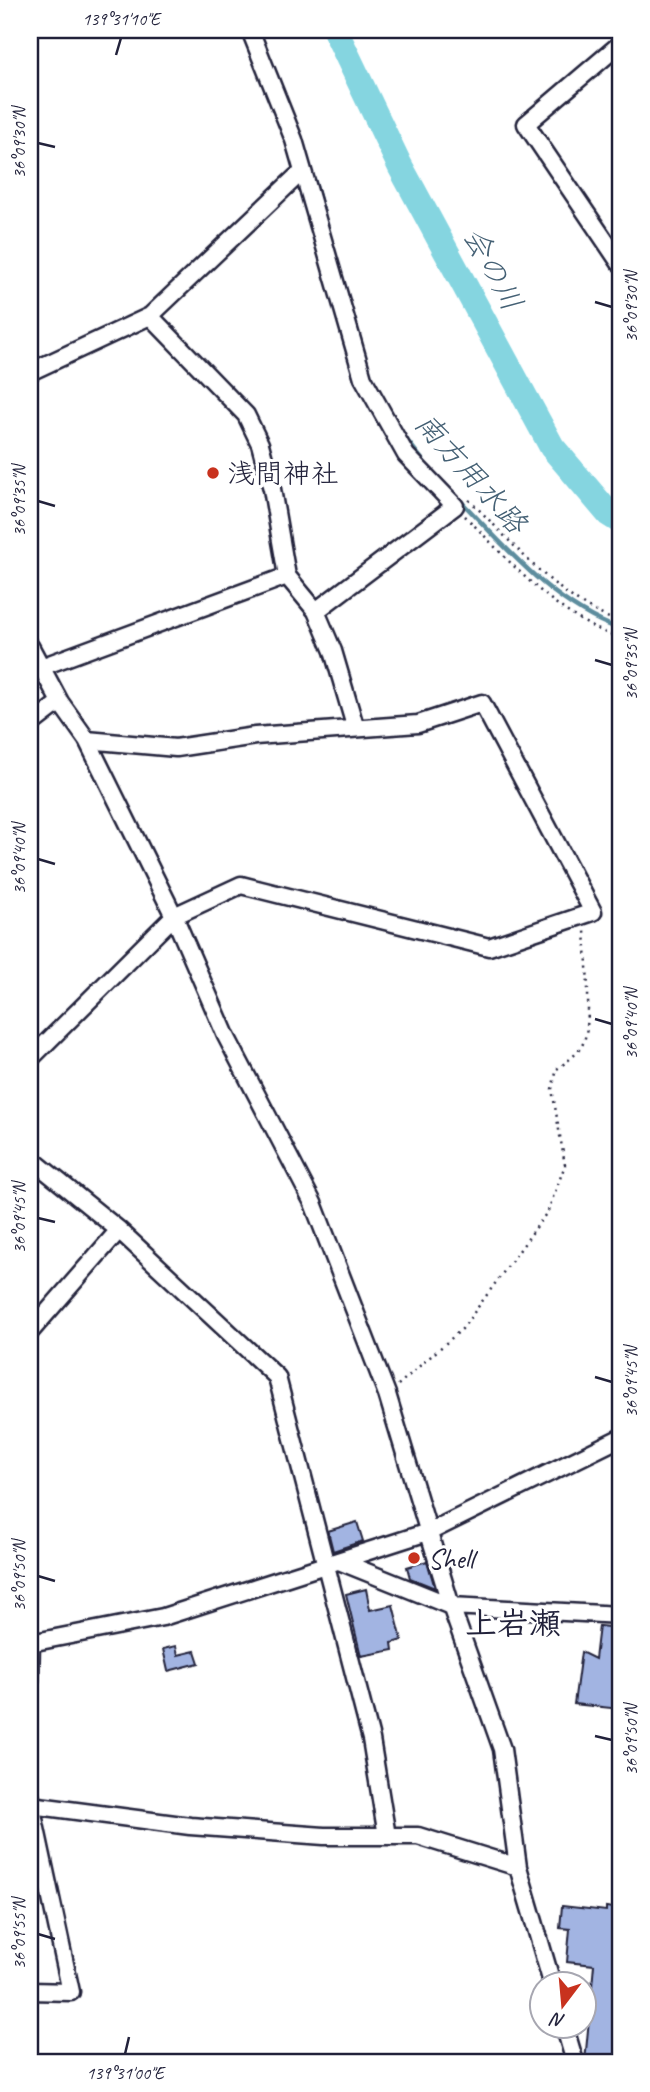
<svg xmlns="http://www.w3.org/2000/svg" width="650" height="2092" font-family="Caveat,'Klee One',sans-serif">
  <style>
    .lines { fill: none; stroke-linecap: round; stroke-linejoin: round }
    .stream { stroke: #5d8d9e; stroke-width: 4.5 }
    .river { stroke: #85d5e0; stroke-width: 26 }
    .building { fill: #a2b4e2; stroke: #22223b; stroke-width: 2 }
    .minor-casing { stroke: #22223b; stroke-width: 21 }
    .path { stroke: #22223b; stroke-width: 2.5; stroke-dasharray: 2 5; stroke-linecap: butt }
    .minor { stroke: #fff; stroke-width: 16 }
    .ticks { fill: none; stroke: #22223b; stroke-width: 2.5 }
    .poi-dot { fill: #c8321e; stroke: #fff; stroke-width: 2.5 }
    .labels { text-anchor: middle; dominant-baseline: central; stroke-width: 6; stroke-linejoin: round; paint-order: stroke }
    .poi-label { font-size: 28px; fill: #22223b; stroke: #fff; text-anchor: start }
    .water-label { font-size: 30px; font-style: italic; fill: #456175; stroke: #fff }
    .quarter-label { font-size: 32px; font-weight: bold; fill: #22223b; stroke: #fff }
    .neatline { fill: none; stroke: #22223b; stroke-width: 2.5 }
    .ticks-label { font-size: 18px; text-anchor: middle; fill: #22223b }
  </style>
  <rect width="100%" height="100%" fill="#fff"/>
  <filter id="ink" filterUnits="userSpaceOnUse"><feTurbulence type="fractalNoise" baseFrequency=".0143" numOctaves="2"/><feDisplacementMap in="SourceGraphic" scale="14" xChannelSelector="R" yChannelSelector="G"/><feConvolveMatrix kernelMatrix="1 2 1 2 8 2 1 2 1" color-interpolation-filters="sRGB"/></filter>
  <g filter="url(#ink)">
    <g class="lines">
      <path class="stream" d="M265,47L285,97
        M314,179L324,215
        M406,439L424,462
        M449,489C500,540 550,605 620,629"/>
      <path class="river" d="M335,30L400,166L552,447L609,514L620,521"/>
    </g>
    <path class="building" d="M357,1522L363,1541L333,1551L328,1531Z
      M427,1561L435,1588L410,1578L407,1567Z
      M366,1589L370,1610L393,1605L402,1640L392,1643L393,1650L361,1656L346,1594Z
      M599,1626L618,1628L615,1649L620,1650V1709L574,1704L581,1652L595,1659Z
      M176,1646L178,1655L195,1651L199,1663L168,1671L163,1649Z
      M562,1906L606,1911V1907L620,1909V2062H585L594,1965L567,1962L570,1929L560,1928Z"/>
    <g class="lines">
      <defs>
        <path id="minor" d="M250,30L294,140L363,378L406,455L455,506L316,611
          M620,44L526,124L620,263
          M30,372L150,316L296,177L303,174
          M287,576L316,611L333,651L355,726
          M30,646L60,702L87,740L174,916L226,1036L313,1203L387,1394L451,1606L502,1749L518,1867L552,1983
          M41,667L287,576L272,489L260,444L246,415L150,316
          M30,725L60,702
          M30,1059L174,916L241,885L489,947L593,912L482,703L418,724L255,736L176,748L87,740
          M30,1158L119,1230L277,1377L371,1739L387,1836
          M30,1332L119,1230
          M339,1561L451,1606L620,1615
          M30,1643L163,1617L431,1531L620,1438
          M30,1681L31,1642
          M30,1795L31,1805L190,1826L324,1836H418L518,1867
          M30,1991L71,1992L31,1805
          M564,2025L575,2062"/>
      </defs>
      <use href="#minor" class="minor-casing"/>
      <path class="path" d="M469,500C514,543 559,602 620,622
        M465,516C511,562 556,618 620,638
        M398,1385L462,1329L548,1211L565,1165L552,1089L557,1069C566,1062 580,1053 584,1041C592,1019 586,955 585,929"/>
      <use href="#minor" class="minor"/>
    </g>
  </g>
  <path class="ticks" d="M116,55L121,38M38,143L55,147M595,302L612,307M38,501L55,506M595,660L612,665M38,859L55,864M595,1019L612,1024M38,1218L55,1222M595,1377L612,1382M38,1576L55,1581M595,1736L612,1740M38,1934L55,1939M125,2054L129,2037"/>
  <g class="poi-dot">
    <circle cx="213" cy="473" r="7"/>
    <circle cx="414" cy="1558" r="7"/>
  </g>
  <g class="labels">
    <g class="poi-label">
      <text x="227" y="473">浅間神社</text>
      <text x="428" y="1558">Shell</text>
    </g>
    <g class="water-label">
      <text transform="translate(493 269) rotate(61)">会の川</text>
      <text transform="translate(471 473) rotate(48)">南方用水路</text>
    </g>
    <g class="quarter-label">
      <text x="513" y="1623">上岩瀬</text>
    </g>
  </g>
  <rect width="650" height="2092" fill="none" stroke="#fff" stroke-width="77"/>
  <g transform="translate(563 2005) rotate(196)"><circle r="33" fill="#ffffff" stroke="#a7a7b1" stroke-width="2"/>
  <path d="M0-5L12 26L0 18L-12 26Z" fill="#c8321e"/>
  <text y="-10" font-size="19" font-weight="bold" text-anchor="middle" fill="#22223b">N</text>
  </g>
  <rect x="38" y="38" width="574" height="2016" class="neatline"/>
  <g class="ticks-label">
    <text x="121" y="25">139°31'10"E</text>
    <text transform="translate(19 143) rotate(-90)" y="6">36°09'30"N</text>
    <text transform="translate(631 307) rotate(-90)" y="6">36°09'30"N</text>
    <text transform="translate(19 501) rotate(-90)" y="6">36°09'35"N</text>
    <text transform="translate(631 665) rotate(-90)" y="6">36°09'35"N</text>
    <text transform="translate(19 859) rotate(-90)" y="6">36°09'40"N</text>
    <text transform="translate(631 1024) rotate(-90)" y="6">36°09'40"N</text>
    <text transform="translate(19 1218) rotate(-90)" y="6">36°09'45"N</text>
    <text transform="translate(631 1382) rotate(-90)" y="6">36°09'45"N</text>
    <text transform="translate(19 1576) rotate(-90)" y="6">36°09'50"N</text>
    <text transform="translate(631 1740) rotate(-90)" y="6">36°09'50"N</text>
    <text transform="translate(19 1934) rotate(-90)" y="6">36°09'55"N</text>
    <text x="125" y="2079">139°31'00"E</text>
  </g>
</svg>
